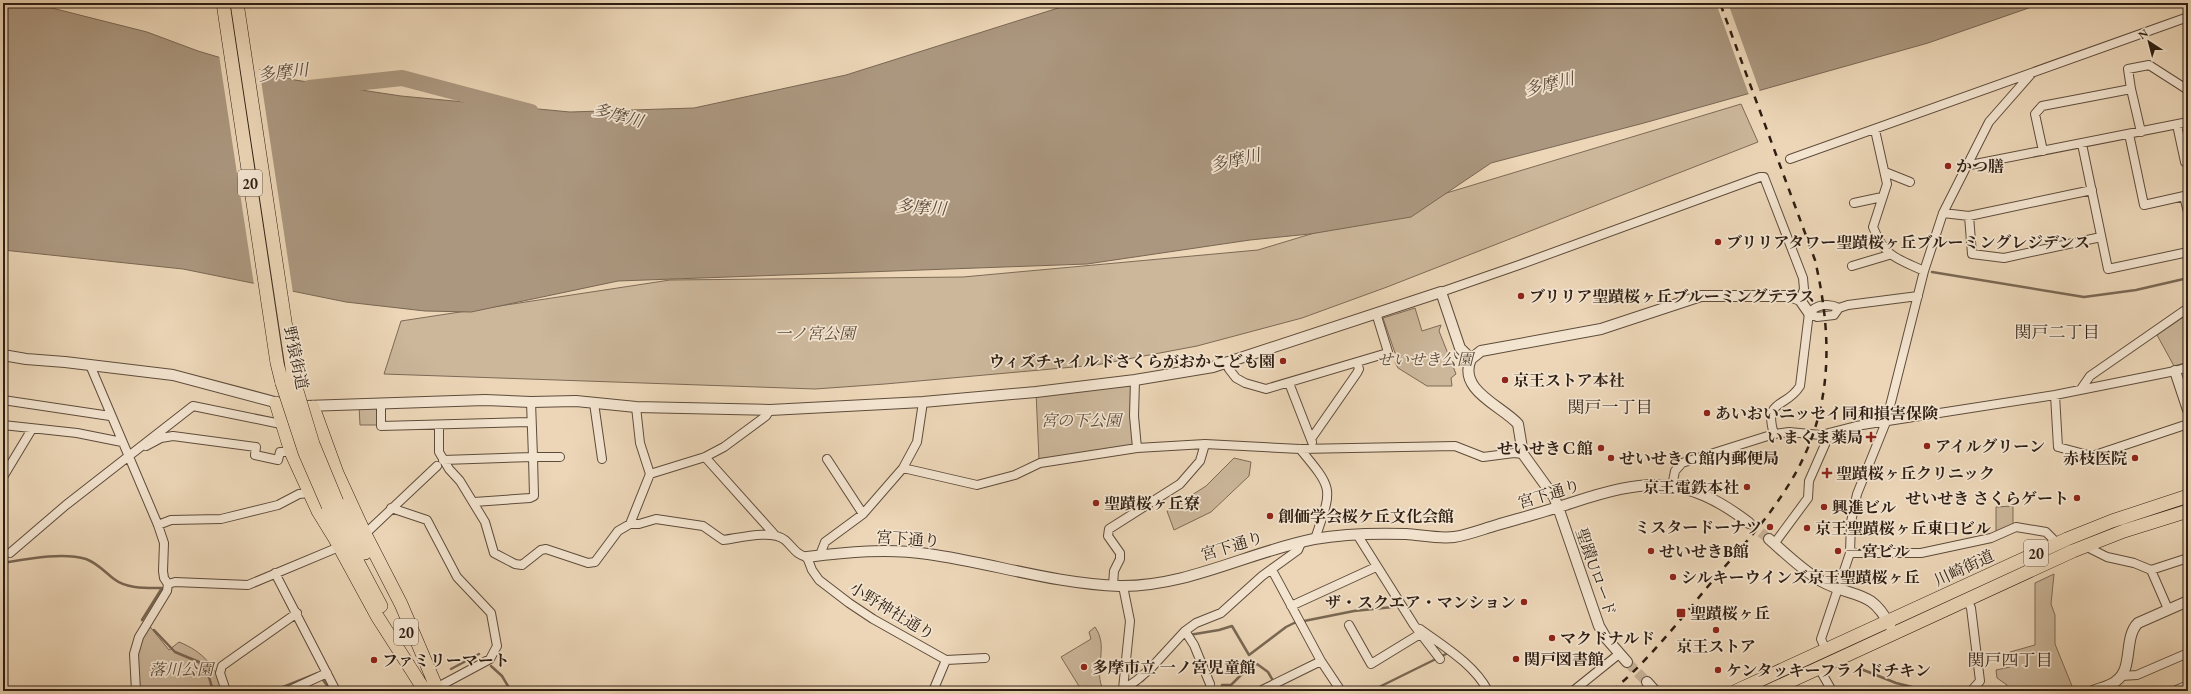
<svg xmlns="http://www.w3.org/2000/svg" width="2191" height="694" font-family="'EB Garamond','Noto Serif JP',serif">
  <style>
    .green { fill: #ccb79b; stroke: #7d6a56 }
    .water { fill: #ab977f; stroke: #796753 }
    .pier { fill: #ecd6b7 }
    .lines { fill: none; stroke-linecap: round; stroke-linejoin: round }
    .stream { stroke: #796753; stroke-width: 2.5 }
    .river { stroke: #ab977f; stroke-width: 16 }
    .tertiary-tunnel { stroke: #c6b196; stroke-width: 10; stroke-dasharray: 10 5; stroke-linecap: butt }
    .minor-casing { stroke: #5e4c3b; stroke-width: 10 }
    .tertiary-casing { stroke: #5e4c3b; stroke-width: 12 }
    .primary-casing { stroke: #2e1e12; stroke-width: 14 }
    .minor { stroke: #f3e4d0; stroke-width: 8 }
    .tertiary { stroke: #f3e4d0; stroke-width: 10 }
    .primary { stroke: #ecd6b7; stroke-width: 13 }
    .rail { stroke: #2e1e12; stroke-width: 2.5; stroke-dasharray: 7 7; stroke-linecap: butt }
    .primary-bridge-casing { stroke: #2e1e12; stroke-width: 14; stroke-linecap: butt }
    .primary-bridge { stroke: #ecd6b7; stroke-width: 13 }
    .poi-dot { fill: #8f2418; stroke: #f3e4d0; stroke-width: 1.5 }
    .labels { text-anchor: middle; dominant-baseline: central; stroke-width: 3.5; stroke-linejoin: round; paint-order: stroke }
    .shield { fill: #f3e4d0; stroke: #69594b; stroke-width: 1 }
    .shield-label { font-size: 15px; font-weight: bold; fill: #2e1e12 }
    .poi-label { font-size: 16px; font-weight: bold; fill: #2e1e12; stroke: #f3e4d0; text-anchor: start }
    .park-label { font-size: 16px; font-style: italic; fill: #5d4c3b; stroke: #f3e4d0 }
    .street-label { font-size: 16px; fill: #2e1e12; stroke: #f3e4d0 }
    .water-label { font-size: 17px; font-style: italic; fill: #5a4838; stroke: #f3e4d0 }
    .neighbourhood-label { font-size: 17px; fill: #2e1e12; stroke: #f3e4d0 }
  </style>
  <rect width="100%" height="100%" fill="#ecd6b7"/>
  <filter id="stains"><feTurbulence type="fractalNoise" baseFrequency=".005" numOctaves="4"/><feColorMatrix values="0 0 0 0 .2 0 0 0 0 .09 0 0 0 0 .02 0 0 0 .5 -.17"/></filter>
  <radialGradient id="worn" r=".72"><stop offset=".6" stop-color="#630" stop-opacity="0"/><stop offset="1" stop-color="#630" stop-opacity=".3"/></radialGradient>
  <path class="green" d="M1741,104L1758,142L1387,287L1302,318L1197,346L1096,365L885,384L815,389L384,374L401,321L670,280L963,277L1258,250Z
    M1415,308L1422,331L1441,325L1439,331L1456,374L1451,378L1452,386H1427L1398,368L1395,362L1401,356L1395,353L1383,318Z
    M2188,314V362L2174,366L2157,335Z
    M1130,383L1137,448L1039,460L1036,392Z
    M359,406H378L379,425H360Z
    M1234,458L1251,462L1249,476L1211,512L1174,530L1167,511L1206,486Z
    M2013,506V525L1996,531V507Z
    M2054,574L2051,604L2055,615V644L2074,691H2003L2007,685L1997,678L1996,670L2010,667V652L2035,645V583Z
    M147,623L169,650L179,642C204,652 215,667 225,691H139L134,654Z
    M1095,627C1109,647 1094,667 1102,687L1114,691H1082L1061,657L1091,639L1089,632Z"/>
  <path class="water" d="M3,3H32L147,32L198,51L295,80L401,96L570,112L694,108L846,75L1074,3H2043L1928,43L1644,123L1491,163L1411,217L1310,234L1250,240L1087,264L618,281L471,312L425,311L346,302L183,269L3,250Z"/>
  <path class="pier" d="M1716,3H1728L1760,92L1749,95Z
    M219,55L259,67L293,293L254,285Z"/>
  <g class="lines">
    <path class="stream" d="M1932,272L2084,297L2136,290L2188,278
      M3,563C27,559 63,552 86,559C97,563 105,572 114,579C127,589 146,588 162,588L142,620
      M154,630L175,652L199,662L209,677L213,691
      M1189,635L1219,630L1232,626L1249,655L1286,627L1294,623L1354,611L1393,607
      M491,666L502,676L511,691
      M451,669L479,654
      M1861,669L1896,683L1928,691
      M1142,681L1150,673
      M1222,685H1231L1245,671L1257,664L1268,672L1279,691
      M273,691L318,673L331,691
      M1129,691L1138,684
      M1371,691L1446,654"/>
    <path class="river" d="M309,88L402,78L531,112"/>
    <path class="tertiary-tunnel" d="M1749,523L1769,539
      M1627,662L1647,682"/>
    <defs>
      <path id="minor" d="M2131,89L2128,69L2149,65L2188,90
        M2177,125L2185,162H2188
        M1875,130L1887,184L1873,227C1885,257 1896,258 1924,271
        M2129,134L2144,205L2184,196L2188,212
        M2082,144L2108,269L2188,252
        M2043,151L2035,114L2042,106L2131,89L2141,132
        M1790,159L2188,17
        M1965,166L2188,122
        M1885,172L1910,182
        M1854,203L1882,197
        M1943,213L1969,216L2092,190
        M1969,216L1972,254L2004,258L2101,237
        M1852,266L1889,255
        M1441,292L1519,265L1760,177H1764L1803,278L1804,289L1800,300
        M1809,313L1817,317L1834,315L1839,308L1848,305L1918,296
        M1226,363L1229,369L1236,378L1245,383L1266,389L1384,354L1388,352L1376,313
        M90,365L158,525L164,543L163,571L164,578L168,584L167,591L139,637L134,654L136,691
        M1135,380L1134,416L1137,448
        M1289,383L1312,442
        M2081,389L2090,376L2188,308
        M2055,395L2058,447L2092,456L2188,424
        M3,400L110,416
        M594,403L602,459
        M381,404V426L531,422
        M636,407L640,443L650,474
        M3,425L77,433L122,442
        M439,425V452L449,469L460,481L485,522L494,553L515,564L522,565L541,550L546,549L588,563L595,562L618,531L630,524H639L656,519L703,526L723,540C739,538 772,529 785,540C793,547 796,555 807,557L812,570L819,580L849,603L873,619L946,660
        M1774,434C1763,398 1786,409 1800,386L1809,313C1817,304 1829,303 1839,308
        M1311,439L1357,373L1359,369L1357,363
        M146,446L161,438L173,436L256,447L255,455L278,460L280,452H291
        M1300,449C1335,491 1332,488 1315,539
        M705,457L774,534
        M827,459L863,514
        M443,460L533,457L531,402
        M903,468L977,485L1015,475L1040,463L1137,448L1205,444L1300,449L1455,446L1483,457L1514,453L1523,454
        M3,477L32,429
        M1672,486L1675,471L1682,463L1774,434L1789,432L1821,435L1856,426L2055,395L2175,371L2188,367
        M474,502L530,498L534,496L533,457H560
        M391,508L427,520L457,577L491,613L497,646L490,659L436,688
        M630,524L650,474L705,457L724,447L766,416L770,410
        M158,525L171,520L221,519L278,505L299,494L309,493
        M365,534L437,466
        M1358,536L1414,625L1440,659
        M1774,544L1808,498L1809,481L1830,433
        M2085,546L2107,557L2134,563L2151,570L2168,609
        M10,553L66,505L193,406L281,424
        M1850,553H1921L1991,538L2016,527L2046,532L2057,543L2060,544
        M820,555L825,542L863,514L903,468L917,442L923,402
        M2151,570L2188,558
        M275,573L336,691
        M168,584L175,582L248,585L339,547
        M1113,585L1114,571L1120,559V553L1108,536L1109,529L1180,484L1200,461L1205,444
        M1123,586L1130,621L1123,689
        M1967,600L1971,608L1980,681L1971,691
        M1291,606L1376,567
        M1349,625L1371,664L1420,634
        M1420,629C1443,646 1474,664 1488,691
        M1185,631L1194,645L1210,684
        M1826,650L1821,639L1850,553L1851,522L1857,494L1886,422L1924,271L1943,213L1989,122L2032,73
        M946,660L985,658
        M1321,661L1339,688L1334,691
        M1819,668L1832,691
        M2121,676L2137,675L2188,653
        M226,691L220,673L222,666L297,613
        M288,691L327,673
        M933,691L946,660
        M1121,691L1137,680L1151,668L1185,631L1196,623L1221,613L1262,576L1298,550L1301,543
        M1260,691L1321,661L1272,570
        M1573,691L1619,654
        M2174,691L2188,685"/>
      <path id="tertiary" d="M3,355L26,359L65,362L173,375L282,404
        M2175,371L2188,410
        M306,406L485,400L531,402L576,401L636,407L770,410L923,402L1036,392L1135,380L1213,367L1441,292L1460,348L1471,359
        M1769,539C1785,553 1802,570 1821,581C1854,599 1871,588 1890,626
        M807,557C847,552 888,548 928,554C992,563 1055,584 1120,586C1187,587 1249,552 1314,539C1343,534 1376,533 1406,534C1421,535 1439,539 1454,537C1468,535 1483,529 1497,525C1521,518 1547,511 1571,503C1645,479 1684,473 1749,523
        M1627,662L1606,638L1599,626L1558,507L1554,497L1523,454L1518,424C1502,406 1457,390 1471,359L1481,351L1601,329L1701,296H1790L1800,300L1809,313
        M1647,682L1655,691
        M2093,691C2100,688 2110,686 2116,681C2134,669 2123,638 2138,623L2188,601"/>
      <path id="primary" d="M223,3L277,363L282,383
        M237,3L294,381
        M276,403L291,452L318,511L334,537L377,616L425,691
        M313,407L337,473L365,534L401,604L438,691
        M337,502L365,553
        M328,506L381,606
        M1736,691L2067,539L2112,521L2188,496
        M1769,691L2073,551L2124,531L2188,511"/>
    </defs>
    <use href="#minor" class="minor-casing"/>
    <use href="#tertiary" class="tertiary-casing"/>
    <use href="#primary" class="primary-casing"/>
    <use href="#minor" class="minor"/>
    <use href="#tertiary" class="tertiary"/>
    <use href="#primary" class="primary"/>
    <path class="rail" d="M1612,691C1649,660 1679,621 1710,584C1735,554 1763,525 1784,492C1833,419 1834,343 1815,260L1720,3"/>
    <defs>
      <path id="primary-bridge" d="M294,381L313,444L337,502
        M282,383L305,453L328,506"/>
    </defs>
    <use href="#primary-bridge" class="primary-bridge-casing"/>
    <use href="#primary-bridge" class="primary-bridge"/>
  </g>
  <g class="poi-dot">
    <circle cx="1948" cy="166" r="4"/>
    <circle cx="1718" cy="242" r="4"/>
    <circle cx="1521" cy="296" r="4"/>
    <circle cx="1283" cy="361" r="4"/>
    <circle cx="1505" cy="380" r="4"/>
    <circle cx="1707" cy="413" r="4"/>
    <path d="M1869 431h4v4h4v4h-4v4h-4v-4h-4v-4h4z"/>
    <circle cx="1927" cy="446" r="4"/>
    <circle cx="1601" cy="448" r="4"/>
    <circle cx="1611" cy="458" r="4"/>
    <circle cx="2135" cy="458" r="4"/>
    <path d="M1825 467h4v4h4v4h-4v4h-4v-4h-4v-4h4z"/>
    <circle cx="1747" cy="487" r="4"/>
    <circle cx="2077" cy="498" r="4"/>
    <circle cx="1096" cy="503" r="4"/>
    <circle cx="1824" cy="507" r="4"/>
    <circle cx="1270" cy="516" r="4"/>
    <circle cx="1770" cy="527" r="4"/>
    <circle cx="1807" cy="528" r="4"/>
    <circle cx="1651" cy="551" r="4"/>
    <circle cx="1838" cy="551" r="4"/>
    <circle cx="1673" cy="577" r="4"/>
    <circle cx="1524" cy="602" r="4"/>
    <rect x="1676" y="608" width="10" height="10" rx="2"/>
    <circle cx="1716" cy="630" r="4"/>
    <circle cx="1552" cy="638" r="4"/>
    <circle cx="1516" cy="659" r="4"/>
    <circle cx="374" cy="660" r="4"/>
    <circle cx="1084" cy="667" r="4"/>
    <circle cx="1718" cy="670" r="4"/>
  </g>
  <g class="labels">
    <g class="shield">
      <rect x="238" y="170" width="24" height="26" rx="3"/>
      <rect x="2024" y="540" width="24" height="26" rx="3"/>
      <rect x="394" y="619" width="24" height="26" rx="3"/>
    </g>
    <g class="shield-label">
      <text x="250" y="183">20</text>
      <text x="2036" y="553">20</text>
      <text x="406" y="632">20</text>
    </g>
    <g class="poi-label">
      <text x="1956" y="166">かつ膳</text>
      <text x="1726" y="242">ブリリアタワー聖蹟桜ヶ丘ブルーミングレジデンス</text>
      <text x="1529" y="296">ブリリア聖蹟桜ヶ丘ブルーミングテラス</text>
      <text x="1275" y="361" text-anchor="end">ウィズチャイルドさくらがおかこども園</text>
      <text x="1513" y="380">京王ストア本社</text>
      <text x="1715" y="413">あいおいニッセイ同和損害保険</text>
      <text x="1863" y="437" text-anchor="end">いまくま薬局</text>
      <text x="1935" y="446">アイルグリーン</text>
      <text x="1593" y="448" text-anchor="end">せいせきＣ館</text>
      <text x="1619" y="458">せいせきＣ館内郵便局</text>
      <text x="2127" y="458" text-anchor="end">赤枝医院</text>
      <text x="1836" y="473">聖蹟桜ヶ丘クリニック</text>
      <text x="1739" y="487" text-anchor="end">京王電鉄本社</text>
      <text x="2069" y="498" text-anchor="end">せいせき さくらゲート</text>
      <text x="1104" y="503">聖蹟桜ヶ丘寮</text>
      <text x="1832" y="507">興進ビル</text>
      <text x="1278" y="516">創価学会桜ケ丘文化会館</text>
      <text x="1762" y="527" text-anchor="end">ミスタードーナツ</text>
      <text x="1815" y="528">京王聖蹟桜ヶ丘東口ビル</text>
      <text x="1659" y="551">せいせきB館</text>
      <text x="1846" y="551">一宮ビル</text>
      <text x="1681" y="577">シルキーウインズ京王聖蹟桜ヶ丘</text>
      <text x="1516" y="602" text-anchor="end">ザ・スクエア・マンション</text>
      <text x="1690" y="613">聖蹟桜ヶ丘</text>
      <text x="1560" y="638">マクドナルド</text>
      <text x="1716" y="646" text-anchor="middle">京王ストア</text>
      <text x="1524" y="659">関戸図書館</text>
      <text x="382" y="660">ファミリーマート</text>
      <text x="1092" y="667">多摩市立 一ノ宮児童館</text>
      <text x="1726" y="670">ケンタッキーフライドチキン</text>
    </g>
    <g class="park-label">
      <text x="815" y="333">一ノ宮公園</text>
      <text x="1425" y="359">せいせき公園</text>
      <text x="1081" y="420">宮の下公園</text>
      <text x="181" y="669">落川公園</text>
    </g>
    <g class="street-label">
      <text transform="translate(296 358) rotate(78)">野猿街道</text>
      <text transform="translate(1549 494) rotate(-17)">宮下通り</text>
      <text transform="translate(908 539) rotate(4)">宮下通り</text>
      <text transform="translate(1232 546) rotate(-17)">宮下通り</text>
      <text transform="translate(1964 568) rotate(-25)">川崎街道</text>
      <text transform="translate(1596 572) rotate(71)">聖蹟Uロード</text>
      <text transform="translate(892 611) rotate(31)">小野神社通り</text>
    </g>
    <g class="water-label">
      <text transform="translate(283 72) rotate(-6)">多摩川</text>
      <text transform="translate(1549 84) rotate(-14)">多摩川</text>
      <text transform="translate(618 115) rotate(15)">多摩川</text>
      <text transform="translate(1235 160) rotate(-13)">多摩川</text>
      <text transform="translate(921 207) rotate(4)">多摩川</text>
    </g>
    <g class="neighbourhood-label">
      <text x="2057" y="332">関戸二丁目</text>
      <text x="1610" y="407">関戸一丁目</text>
      <text x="2010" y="660">関戸四丁目</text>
    </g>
  </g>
  <rect width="2191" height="694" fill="none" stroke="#ecd6b7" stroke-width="16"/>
  <rect x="4" y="4" width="2183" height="686" fill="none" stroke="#2e1e12" stroke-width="2"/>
  <rect x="8" y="8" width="2175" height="678" fill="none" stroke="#2e1e12"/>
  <g transform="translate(2149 42) rotate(324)" stroke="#f3e4d0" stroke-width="3" paint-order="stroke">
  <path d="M0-3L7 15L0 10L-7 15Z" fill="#2e1e12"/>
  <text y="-6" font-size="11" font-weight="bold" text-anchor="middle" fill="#2e1e12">N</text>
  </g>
  <rect width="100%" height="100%" filter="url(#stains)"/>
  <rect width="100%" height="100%" fill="url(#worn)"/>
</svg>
